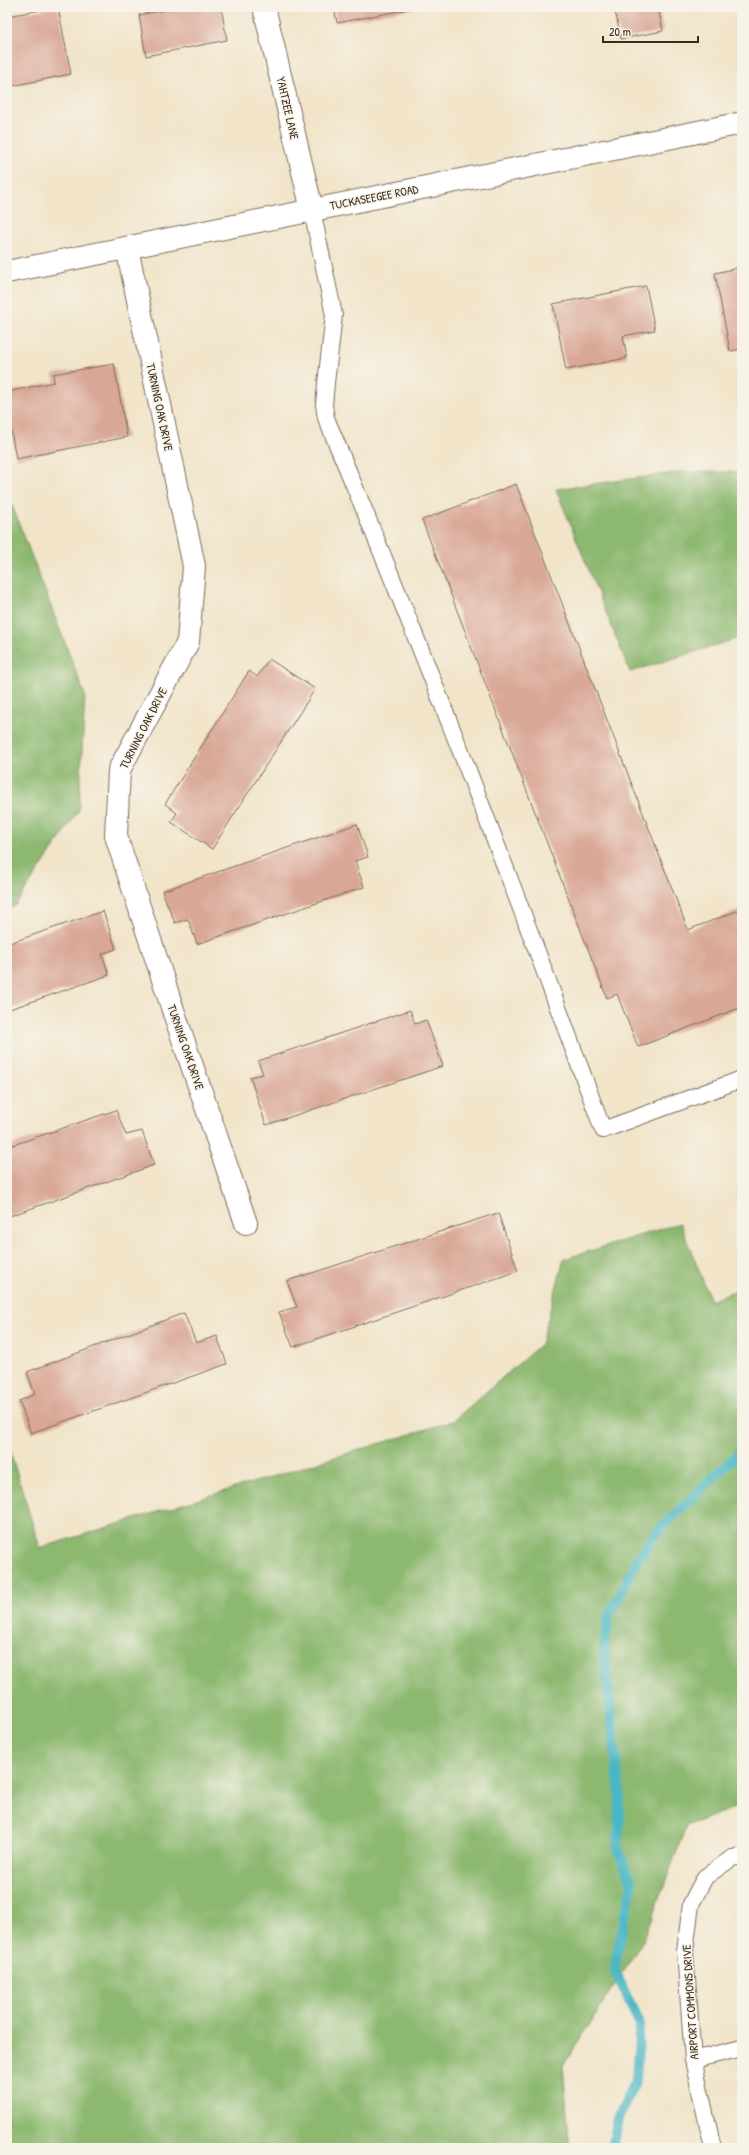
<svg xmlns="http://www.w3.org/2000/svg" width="749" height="2155" font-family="'Patrick Hand',sans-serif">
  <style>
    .forest { fill: #8cb870; stroke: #647147 }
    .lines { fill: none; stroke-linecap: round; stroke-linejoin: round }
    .stream { stroke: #4ab7c4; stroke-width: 10 }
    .building { fill: #d9a797 }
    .lane-casing { stroke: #7b6b5a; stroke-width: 18 }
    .street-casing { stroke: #7b6b5a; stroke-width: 24 }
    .secondary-casing { stroke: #7b6b5a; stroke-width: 24 }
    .lane { stroke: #fff; stroke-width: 16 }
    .street { stroke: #fff; stroke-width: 22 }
    .secondary { stroke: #fff; stroke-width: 22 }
    .labels { text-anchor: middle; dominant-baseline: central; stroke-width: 3; stroke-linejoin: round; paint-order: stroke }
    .street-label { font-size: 12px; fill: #3b2a1e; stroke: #f7f3e8 }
  </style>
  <rect width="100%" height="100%" fill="#f7f3e8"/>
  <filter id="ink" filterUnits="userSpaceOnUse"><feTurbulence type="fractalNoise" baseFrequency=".025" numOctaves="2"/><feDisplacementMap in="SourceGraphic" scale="8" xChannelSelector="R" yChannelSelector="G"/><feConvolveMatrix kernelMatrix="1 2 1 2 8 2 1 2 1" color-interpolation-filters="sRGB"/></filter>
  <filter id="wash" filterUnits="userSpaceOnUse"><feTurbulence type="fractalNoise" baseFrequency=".012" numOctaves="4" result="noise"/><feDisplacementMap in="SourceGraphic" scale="16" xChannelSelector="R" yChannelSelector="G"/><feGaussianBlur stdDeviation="0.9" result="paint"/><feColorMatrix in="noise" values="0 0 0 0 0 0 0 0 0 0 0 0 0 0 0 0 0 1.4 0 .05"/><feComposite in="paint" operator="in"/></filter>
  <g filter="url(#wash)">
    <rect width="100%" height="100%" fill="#f1e4c9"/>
    <path class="forest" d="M681,472H742V637L630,672L556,489Z
      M7,492L85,695L79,810L15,906L7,909Z
      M680,1223L711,1301L742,1287V1805L686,1826L644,1939L563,2065L570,2148H7V1441L40,1548L453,1421L541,1344L564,1259Z"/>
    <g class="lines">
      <path class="stream" d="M612,2148L618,2118L636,2079L640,2025L614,1969L632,1883L618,1850L620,1795L604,1650L608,1618L639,1557L659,1530L742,1450"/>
    </g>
    <g id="blocks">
      <path class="building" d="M58,7L71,74L7,87V16Z
        M182,7H221L227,40L146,56L139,15Z
        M334,7H414V8L337,23Z
        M614,7H658L663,31L621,39Z
        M742,267V349L730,351L715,273Z
        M646,286L655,330L623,336L627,358L566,370L553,304Z
        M114,364L127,437L16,459L7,408V392L54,382L53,374Z
        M516,484L688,930L742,909V1007L638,1047L617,994L607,998L422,520Z
        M269,659L315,689L212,849L171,822L177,813L165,804L249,671L257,677Z
        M357,824L368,857L355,861L364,887L197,944L188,919L175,923L162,891Z
        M103,911L116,949L102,954L109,975L7,1010V944Z
        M410,1010L415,1024L426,1020L443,1066L266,1125L250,1077L263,1074L258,1061Z
        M116,1110L126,1135L142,1131L154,1165L7,1217V1147Z
        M498,1213L518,1271L293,1347L279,1312L297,1307L287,1281Z
        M184,1313L196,1343L217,1336L227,1364L31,1433L19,1401L35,1394L27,1372Z"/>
    </g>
  </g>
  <g filter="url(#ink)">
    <use href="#blocks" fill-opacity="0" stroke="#7b6b5a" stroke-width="1"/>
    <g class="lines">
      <defs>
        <path id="lane" d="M312,210L334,315L326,383L324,405L326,418C425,653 516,891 603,1130L742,1079
          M693,2060L742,2048
          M713,2148L693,2060L685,1951L691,1904L705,1877L732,1858L742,1856"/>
        <path id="street" d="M264,7L312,210
          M127,248L194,566L188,642L119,770L116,836L175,1016L246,1223"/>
        <path id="secondary" d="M7,272L742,123"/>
      </defs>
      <use href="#lane" class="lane-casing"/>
      <use href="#street" class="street-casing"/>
      <use href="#secondary" class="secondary-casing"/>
      <use href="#lane" class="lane"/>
      <use href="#street" class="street"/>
      <use href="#secondary" class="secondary"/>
    </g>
  </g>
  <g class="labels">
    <g class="street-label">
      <text transform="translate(288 108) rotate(77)">YAHTZEE LANE</text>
      <text transform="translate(374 197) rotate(-11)">TUCKASEEGEE ROAD</text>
      <text transform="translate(160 407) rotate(78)">TURNING OAK DRIVE</text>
      <text transform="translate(143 728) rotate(-63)">TURNING OAK DRIVE</text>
      <text transform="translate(186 1047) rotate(71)">TURNING OAK DRIVE</text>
      <text transform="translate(690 2002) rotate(-94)">AIRPORT COMMONS DRIVE</text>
    </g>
  </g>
  <rect width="749" height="2155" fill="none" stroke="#f7f3e8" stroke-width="24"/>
  <path d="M603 36v6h95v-6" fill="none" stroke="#3b2a1e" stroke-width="2"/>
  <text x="609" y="36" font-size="12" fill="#3b2a1e" stroke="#f7f3e8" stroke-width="3" paint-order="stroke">20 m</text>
</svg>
